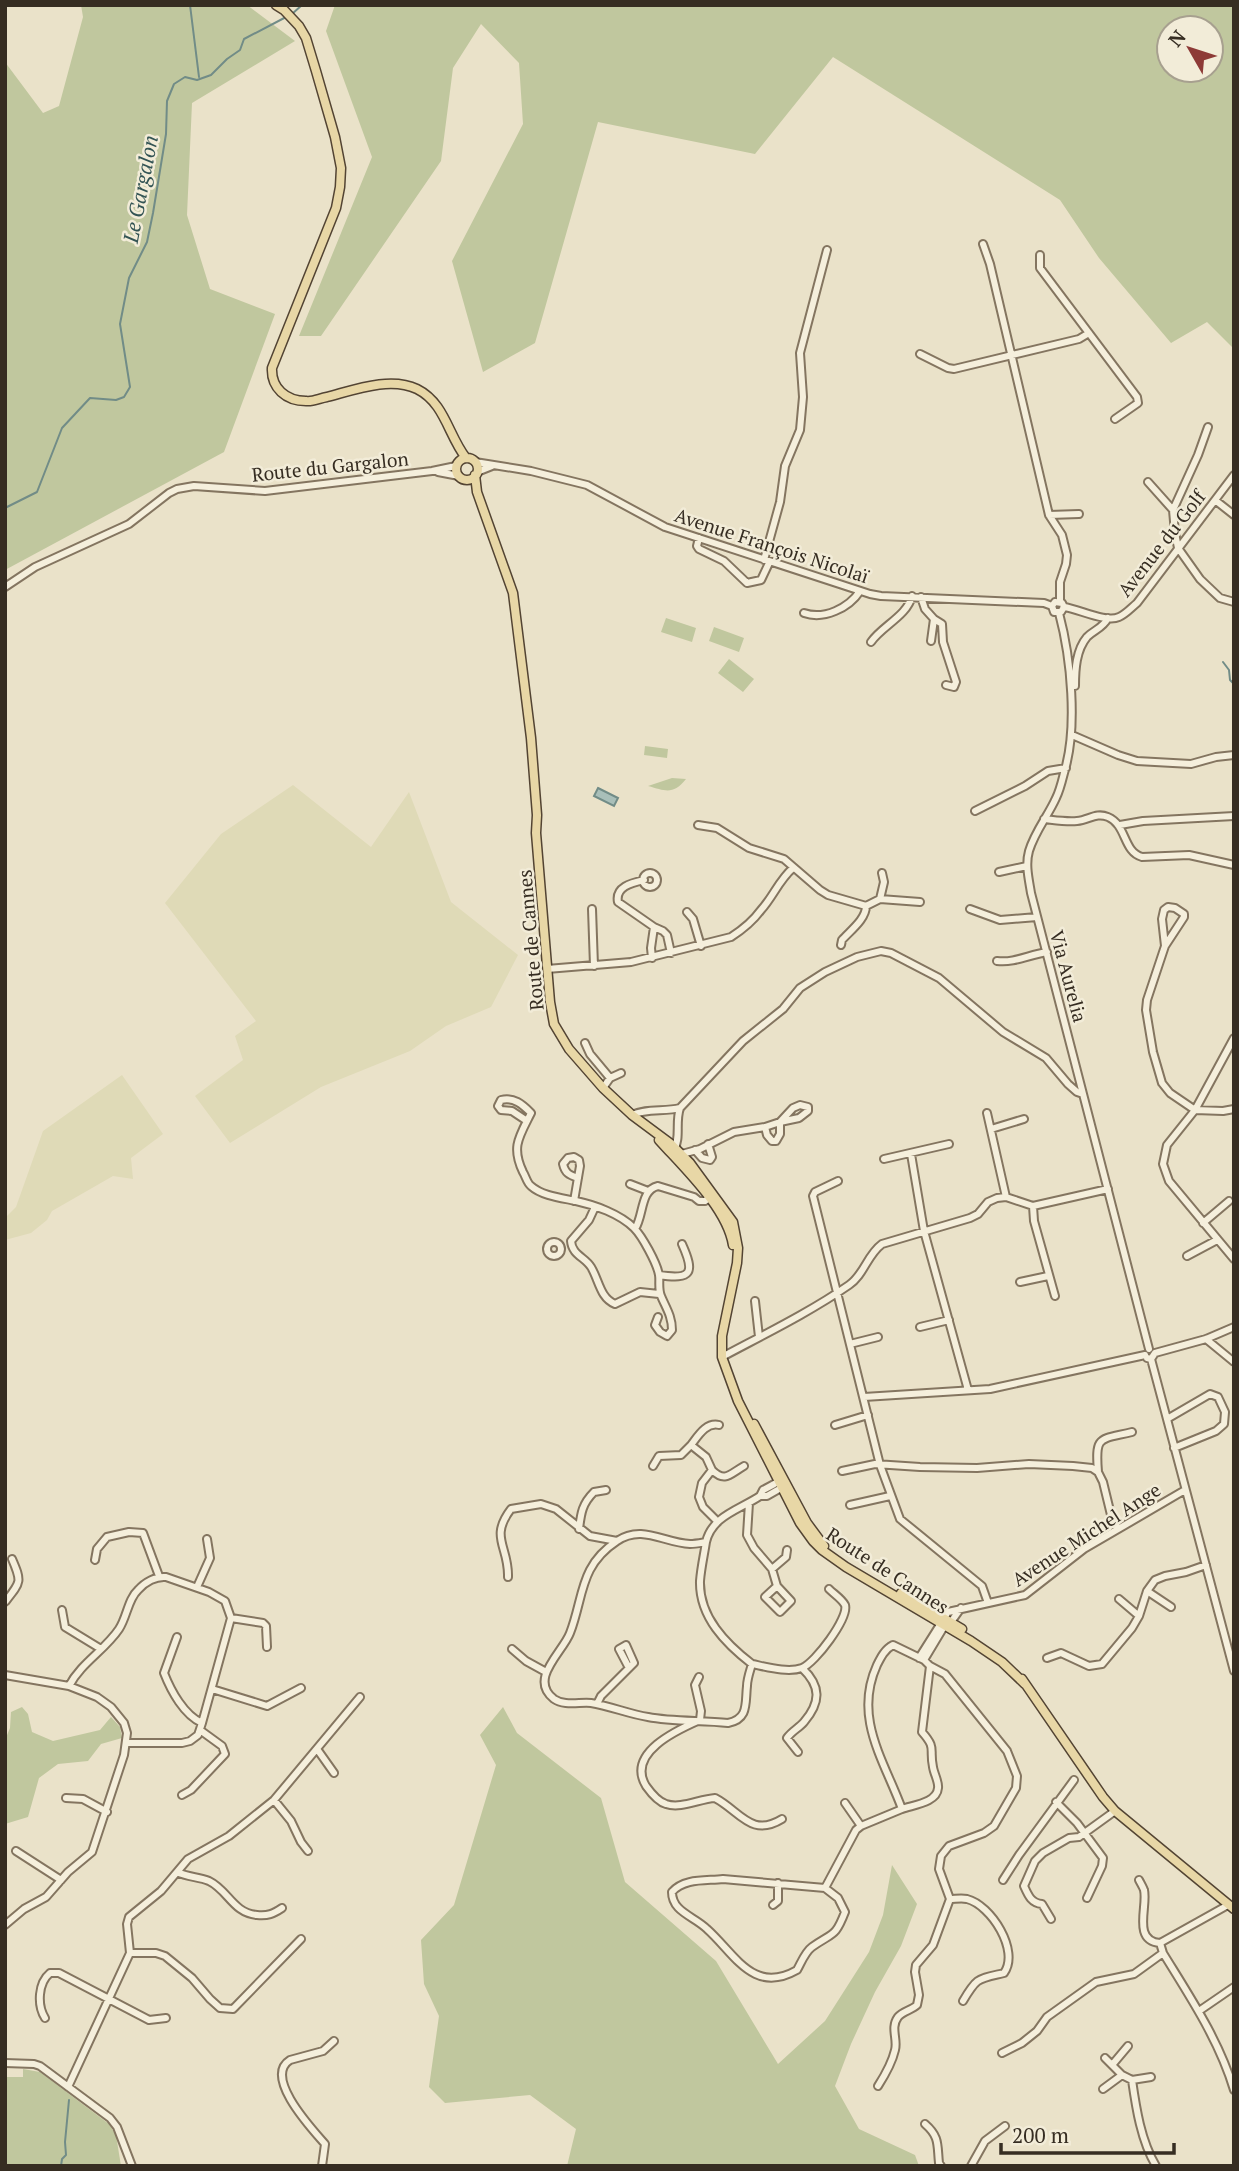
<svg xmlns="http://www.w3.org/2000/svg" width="1239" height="2171" font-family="'PT Serif',serif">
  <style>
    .farmland { fill: #dfdab7 }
    .green { fill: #c0c79e; fill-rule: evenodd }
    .water { fill: #a9bfb9; stroke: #718c87; stroke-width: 2 }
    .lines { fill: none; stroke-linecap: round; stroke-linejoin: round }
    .stream { stroke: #718c87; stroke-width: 2 }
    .minor-casing { stroke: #847560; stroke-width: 10 }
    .major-casing { stroke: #534433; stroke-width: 11 }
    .minor { stroke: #f5efdc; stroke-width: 6 }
    .major { stroke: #e8d7a6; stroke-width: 8 }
    .labels { text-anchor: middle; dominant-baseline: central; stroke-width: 5; stroke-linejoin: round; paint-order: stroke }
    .street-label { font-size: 19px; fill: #362d22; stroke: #f2ecd8 }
    .water-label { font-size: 21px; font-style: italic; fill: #335454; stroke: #f2ecd8 }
  </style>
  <rect width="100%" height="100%" fill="#eae2c9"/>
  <path class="farmland" d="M293,785L371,847L409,792L451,902L518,955L491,1007L446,1026L410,1051L321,1087L230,1143L195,1096L243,1060L235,1036L256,1021L165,903L221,834Z
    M122,1075L163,1134L131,1158L133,1179L113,1176L52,1211L47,1220L31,1233L5,1240V1218L16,1207L43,1131Z"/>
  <path class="green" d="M81,5H247L295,41L192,103L187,215L210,289L275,314L224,452L5,570V62L43,113L59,106L83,17Z
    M335,5H1234V349L1207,322L1171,343L1099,258L1060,200L833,57L755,154L598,122L535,343L483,372L452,261L523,124L519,63L481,24L453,68L441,161L321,336H299L372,157L326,31ZM1169,28H1211V70H1169Z
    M666,618L696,628L692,642L661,632Z
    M714,627L744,638L739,652L709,641Z
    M729,659L754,679L743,692L718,673Z
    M645,746L668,749L667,758L644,755Z
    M672,778L686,779C673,795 666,791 648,786Z
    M22,1707L28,1714L32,1732L53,1741L100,1730L111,1717L120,1727L122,1738L101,1744L88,1761L58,1764L39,1778L28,1817L5,1824V1740L10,1728L11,1712Z
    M503,1707L517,1733L601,1798L625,1882L716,1961L778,2064L825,2021L869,1952L883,1915L892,1865L917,1904L901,1946L875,1992L851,2044L835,2086L859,2129L915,2155L919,2166H567L576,2129L530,2095L445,2103L429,2087L439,2016L424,1984L421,1940L454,1905L496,1765L480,1735Z
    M23,2069L40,2072L109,2124L116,2135L121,2166H5V2077H23Z"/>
  <path class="water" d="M598,788L618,798L614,806L594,796Z"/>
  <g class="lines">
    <path class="stream" d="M190,5L199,77
      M292,14L302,5
      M5,508L37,492L62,428L90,398L116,400L124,397L130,387L120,324L129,278L147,242L153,213L166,134L167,101L174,84L185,77L197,80L211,75L227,59L240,50L244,39L288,16
      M1223,662L1229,670L1230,680L1234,684
      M61,2166L62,2159L66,2155L65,2142L69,2100"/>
    <defs>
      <path id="minor" d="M983,244L990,264L1049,515L1062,535L1067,555L1066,564L1060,582V602
        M1040,255V268L1137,397L1138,403L1115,419
        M920,354L948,368L954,369L1079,339L1089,333
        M1208,427L1198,455L1173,510L1175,533L1178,548L1200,579L1220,598L1234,602
        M475,462L531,471L587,485L665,527L870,594L881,596L1044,603L1052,606L1054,612H1061L1064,607
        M438,472L459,476
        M477,472L492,466
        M1148,482L1173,510
        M1215,500L1234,515
        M1049,515L1079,514
        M699,538L697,546L699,549L724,561L747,583L761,580L769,563
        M764,560L780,502L785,466L800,430L803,397L800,353L827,250
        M5,587L35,567L129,524L169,493L177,489L194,486L265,491L432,471L456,466
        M921,597L925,609L934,619L931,641
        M1052,606L1055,602L1062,603L1064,607C1079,609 1106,623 1119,617C1126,614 1131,608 1137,603L1234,475
        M804,613C824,620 849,608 860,591
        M1059,613C1071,658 1078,728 1064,773C1062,781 1060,790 1056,798C1048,816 1035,831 1029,851C1025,865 1029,880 1031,893L1149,1349
        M934,619L942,624L943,642L956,682L954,687L946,685
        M871,642C882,626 907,616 912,596
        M1075,686C1075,670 1076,650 1087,637C1094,630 1103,628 1108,618
        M1072,735L1118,755L1137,761L1191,764L1216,757L1234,755
        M975,811L1025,786L1048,771L1066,768
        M1044,819C1054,820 1066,822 1077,821C1089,820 1096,812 1108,817C1127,825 1123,852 1142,857L1189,855L1234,865
        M698,825L717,828L749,848L784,859L820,890L828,895L866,906
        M1120,825L1143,821L1234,816
        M999,872L1027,866
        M643 880a7 7 0 1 1 14 0a7 7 0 1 1-14 0Z
        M644,880C631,883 615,887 618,902L654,927L663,931L667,935L671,953
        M880,899L884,882L882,873
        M866,906L880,899L920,902
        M592,909L594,966
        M970,909L1000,920L1037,917
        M687,912L693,919L701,946
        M841,945L842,940C851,930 866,919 866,906
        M1165,946L1184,917V914L1175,908L1168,907L1164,910L1162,919L1165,946L1147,1000L1146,1010L1153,1052L1162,1083L1170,1093L1195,1110L1223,1111L1234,1109
        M652,958L651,948L654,927
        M997,961C1015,963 1028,955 1047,952
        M547,969L631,962L731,937C742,930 753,921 761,910C773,897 779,880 793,868
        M1234,1038L1195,1110L1167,1145L1163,1164L1169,1181L1234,1259
        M585,1043L590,1054L610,1078
        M603,1088L610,1078L621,1073
        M987,1113L1006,1197
        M632,1115C646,1108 665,1112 680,1108
        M527,1121L512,1111L501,1110L498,1106L501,1100C514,1097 522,1104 531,1113C519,1137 511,1147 523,1172C526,1177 527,1183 531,1186C542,1196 562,1198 576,1201C595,1205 620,1214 634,1228C642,1236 657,1263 659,1275C660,1281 658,1289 661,1296C666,1308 672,1316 672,1330L667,1336L660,1332L655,1325L658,1317
        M991,1129L1024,1119
        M674,1150C681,1138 675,1122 680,1108L743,1041L783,1009L800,988L825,972L857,957L881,951L891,953L939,978L1003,1032L1046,1058L1068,1084L1077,1092L1083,1094
        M695,1150L702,1158L710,1160L712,1157L708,1144
        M911,1154L924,1231L968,1390
        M679,1158L682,1154L700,1149L734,1132L765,1127L780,1122L793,1108L800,1105L808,1107V1111L799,1118L780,1122V1134L776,1141H772L767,1135L765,1127
        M884,1159L949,1144
        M838,1181L815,1192L813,1196L880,1465L900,1519L982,1586L988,1603
        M630,1184L648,1191
        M574,1201L580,1166L579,1160L574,1157L568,1158L563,1164C565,1173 569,1175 578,1178
        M1033,1206L1034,1221L1055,1296
        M595,1207L589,1220L571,1241C572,1255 585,1257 591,1267C599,1280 600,1298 615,1304L640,1292L659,1294
        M1203,1223L1229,1201
        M635,1229C644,1215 640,1190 658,1186L694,1197L699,1201H705L709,1198V1195
        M547 1249a7 7 0 1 1 14 0a7 7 0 1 1-14 0Z
        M1187,1256L1217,1240
        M659,1275C692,1280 695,1273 682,1244
        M1020,1282L1048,1276
        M755,1301L759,1337
        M920,1327L949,1320
        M1206,1339L1234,1362
        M850,1344L878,1337
        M722,1357C765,1334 810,1312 849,1285C864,1275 867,1255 882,1244L970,1218L978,1214L988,1202L997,1198L1006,1197L1033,1206L1108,1189
        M1147,1358L1151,1359L1155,1353L1206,1339L1234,1327
        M1151,1359L1234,1671
        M864,1397L990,1389L1145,1355
        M1167,1419L1210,1394L1218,1397L1225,1412L1224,1424L1216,1431L1174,1448
        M835,1425L868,1415
        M691,1445C698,1436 706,1422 719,1425
        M653,1466L659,1456L681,1455L691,1445L706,1457L712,1470L702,1483L699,1497L703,1507L717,1521
        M712,1470C725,1483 730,1474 744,1466
        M842,1471L875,1464L920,1467L977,1468L1029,1464L1073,1466L1092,1468L1098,1472L1103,1482L1112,1519L1118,1528
        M1098,1472C1095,1435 1099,1440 1132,1432
        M760,1496H767L781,1488
        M749,1503L747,1535L754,1548L772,1569L777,1586L791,1601L780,1612L765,1597L777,1586
        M850,1505L890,1496
        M579,1529C581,1513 582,1504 594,1492L606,1490
        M706,1542C704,1555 701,1568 700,1581C699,1617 726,1644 752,1664C750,1671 747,1679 747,1686C745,1703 749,1719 728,1723C703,1720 673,1722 648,1717C629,1714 610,1706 591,1703C579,1702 564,1706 554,1699C528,1679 563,1652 570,1633C584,1597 579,1566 617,1541C642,1524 664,1543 690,1544C695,1544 700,1543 706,1542C712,1516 739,1510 760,1496L763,1490L778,1482L782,1484
        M95,1560L97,1549L107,1537L129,1532L143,1533L159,1576
        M772,1569L786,1557L787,1550
        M508,1577C509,1546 489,1538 511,1509L541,1504L556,1509L590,1536L617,1541
        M197,1587L210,1558L207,1539
        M1147,1591L1171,1607
        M1119,1599L1139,1616
        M5,1602C21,1582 22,1582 12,1559
        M62,1610L65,1627L101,1649
        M231,1618L263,1623L266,1626L267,1647
        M177,1637L164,1673C171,1691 184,1715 202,1723
        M512,1649L526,1661L546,1672
        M919,1658L948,1612L1025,1595L1084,1549L1185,1490
        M1047,1658L1061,1653L1089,1666L1102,1664L1132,1628L1139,1616L1147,1591L1155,1580L1165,1576L1186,1572L1206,1565
        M924,1660L945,1625L951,1622L961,1608
        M752,1664C767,1667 788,1673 802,1668C815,1663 849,1618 845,1605C842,1599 834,1594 829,1589
        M5,1675L69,1686L97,1697L111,1707L124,1723L127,1733L124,1755L92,1852L68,1872L46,1897L24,1909L5,1925
        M699,1677L695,1685L701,1711L700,1720C677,1730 626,1753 646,1786C651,1793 659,1802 666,1804C681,1809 699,1799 715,1798C740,1811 751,1838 782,1819
        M69,1686C81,1663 105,1650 119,1629C127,1617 128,1599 138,1590C145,1582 156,1576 166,1577L209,1592L225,1601L231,1618L202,1723L198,1735L190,1741L182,1743H127
        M212,1689L267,1706L301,1688
        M597,1704L601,1696L634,1663L626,1645L619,1649L629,1668
        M317,1749L334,1773
        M798,1752L787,1738C792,1731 799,1728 804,1722C821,1702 821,1686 802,1668
        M182,1795L191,1790L225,1754L222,1746L200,1730
        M66,1798L83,1799L107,1812
        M274,1800L291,1821L301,1842L308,1851
        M1056,1802L1077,1823L1103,1858L1102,1866L1087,1898
        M845,1803L861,1826
        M902,1809C912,1805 937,1803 938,1788C939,1782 934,1774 933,1767C929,1748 937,1749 922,1732L930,1666
        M16,1851L61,1880
        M177,1872C187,1877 199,1877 209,1881C228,1890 233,1913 257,1915C268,1916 273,1914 282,1908
        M723,1879L825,1888L838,1898L845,1912C835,1938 833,1932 812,1947C805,1952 801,1963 797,1970C753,1995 735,1954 707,1929C694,1916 672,1912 672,1892C684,1878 706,1881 723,1879Z
        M1003,1880L1019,1855L1074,1780
        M1139,1880C1140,1882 1144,1889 1144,1890C1148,1906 1132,1941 1160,1943
        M825,1888L856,1830L861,1826L902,1809C884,1760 853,1718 877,1665C881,1657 885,1649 893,1645L924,1660L930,1666L945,1674L1007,1751L1017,1776L1016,1788L994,1826L984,1833L949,1846L941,1856L939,1869L950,1899L933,1945L916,1965L915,1972L919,1995L917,2005C912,2010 903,2011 898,2017C890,2028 898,2039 895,2050C892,2063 885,2075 878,2086
        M950,1899C955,1899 962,1898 967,1899C991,1905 1020,1951 1004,1973C978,1979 977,1977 963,2001
        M773,1905L778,1901V1883
        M1228,1905L1160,1943L1163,1953C1190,1997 1219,2040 1234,2090
        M1051,1919L1042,1904C1031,1903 1028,1895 1024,1886L1035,1861L1043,1853L1069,1838L1079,1837L1115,1811
        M130,1953H156L165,1956L192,1978L210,1999L220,2008L233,2009L301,1939
        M1199,2011L1234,1987
        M45,2018C37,2005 38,1983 50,1973H59L149,2020L166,2018
        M1002,2053L1022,2043L1037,2031L1047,2017L1096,1982L1134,1974L1163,1953
        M1105,2058L1122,2075
        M5,2063L34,2064L40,2066L110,2118L117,2127L132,2166
        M1112,2065L1128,2046
        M1132,2080L1151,2077
        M68,2087L130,1953L127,1924L129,1917L161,1891L188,1859L229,1836L274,1800L360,1697
        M1103,2089L1122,2075L1132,2080C1136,2108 1141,2141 1156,2166
        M925,2124C940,2137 937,2145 939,2163L941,2166
        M322,2166L325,2144C312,2129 263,2077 290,2060L323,2051L334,2041
        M971,2166L985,2141L1005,2126"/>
      <path id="major" d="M276,5L284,10L299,26L306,38L316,71L335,137L341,168L340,187L336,208L272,368C271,388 286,401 306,401C313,402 320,398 327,397C354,390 390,376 417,389C445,403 448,435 466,458
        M456 469a11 11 0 1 1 22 0a11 11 0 1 1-22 0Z
        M475,475L477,492L513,593L531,738L537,815L536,833L550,1002L554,1024L569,1049L603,1088L632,1115L671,1144L690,1163L733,1222L738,1248L737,1263L722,1336V1357L738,1401L800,1523L813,1541L822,1550L846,1567L971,1641L1002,1662L1025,1684
        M659,1140C684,1168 727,1208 733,1245
        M754,1424L807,1523L824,1546
        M901,1593L962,1629
        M1022,1679L1103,1797L1115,1811L1234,1909"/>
    </defs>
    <use href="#minor" class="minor-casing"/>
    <use href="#major" class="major-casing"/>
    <use href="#minor" class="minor"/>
    <use href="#major" class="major"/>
  </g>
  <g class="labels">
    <g class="street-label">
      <text transform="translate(330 466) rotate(-6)">Route du Gargalon</text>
      <text transform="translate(1161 543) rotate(-52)">Avenue du Golf</text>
      <text transform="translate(772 545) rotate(18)">Avenue François Nicolaï</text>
      <text transform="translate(530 940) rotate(-95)">Route de Cannes</text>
      <text transform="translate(1069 976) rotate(75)">Via Aurelia</text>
      <text transform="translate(1086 1534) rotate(-33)">Avenue Michel Ange</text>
      <text transform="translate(888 1570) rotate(33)">Route de Cannes</text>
    </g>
    <g class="water-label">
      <text transform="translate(140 189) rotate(-79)">Le Gargalon</text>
    </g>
  </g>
  <rect width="1239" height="2171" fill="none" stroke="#362d22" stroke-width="14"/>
  <g transform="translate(1190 49) rotate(309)"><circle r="33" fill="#f2ecd8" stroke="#a7a08f" stroke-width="2"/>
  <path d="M0-5L12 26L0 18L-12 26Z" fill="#8d3a36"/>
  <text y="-10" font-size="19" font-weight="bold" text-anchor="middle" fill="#362d22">N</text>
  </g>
  <path d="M1001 2143v10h173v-10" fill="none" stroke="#362d22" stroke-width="3.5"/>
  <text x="1012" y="2143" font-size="21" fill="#362d22" stroke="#f2ecd8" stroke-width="5" paint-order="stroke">200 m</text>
</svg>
